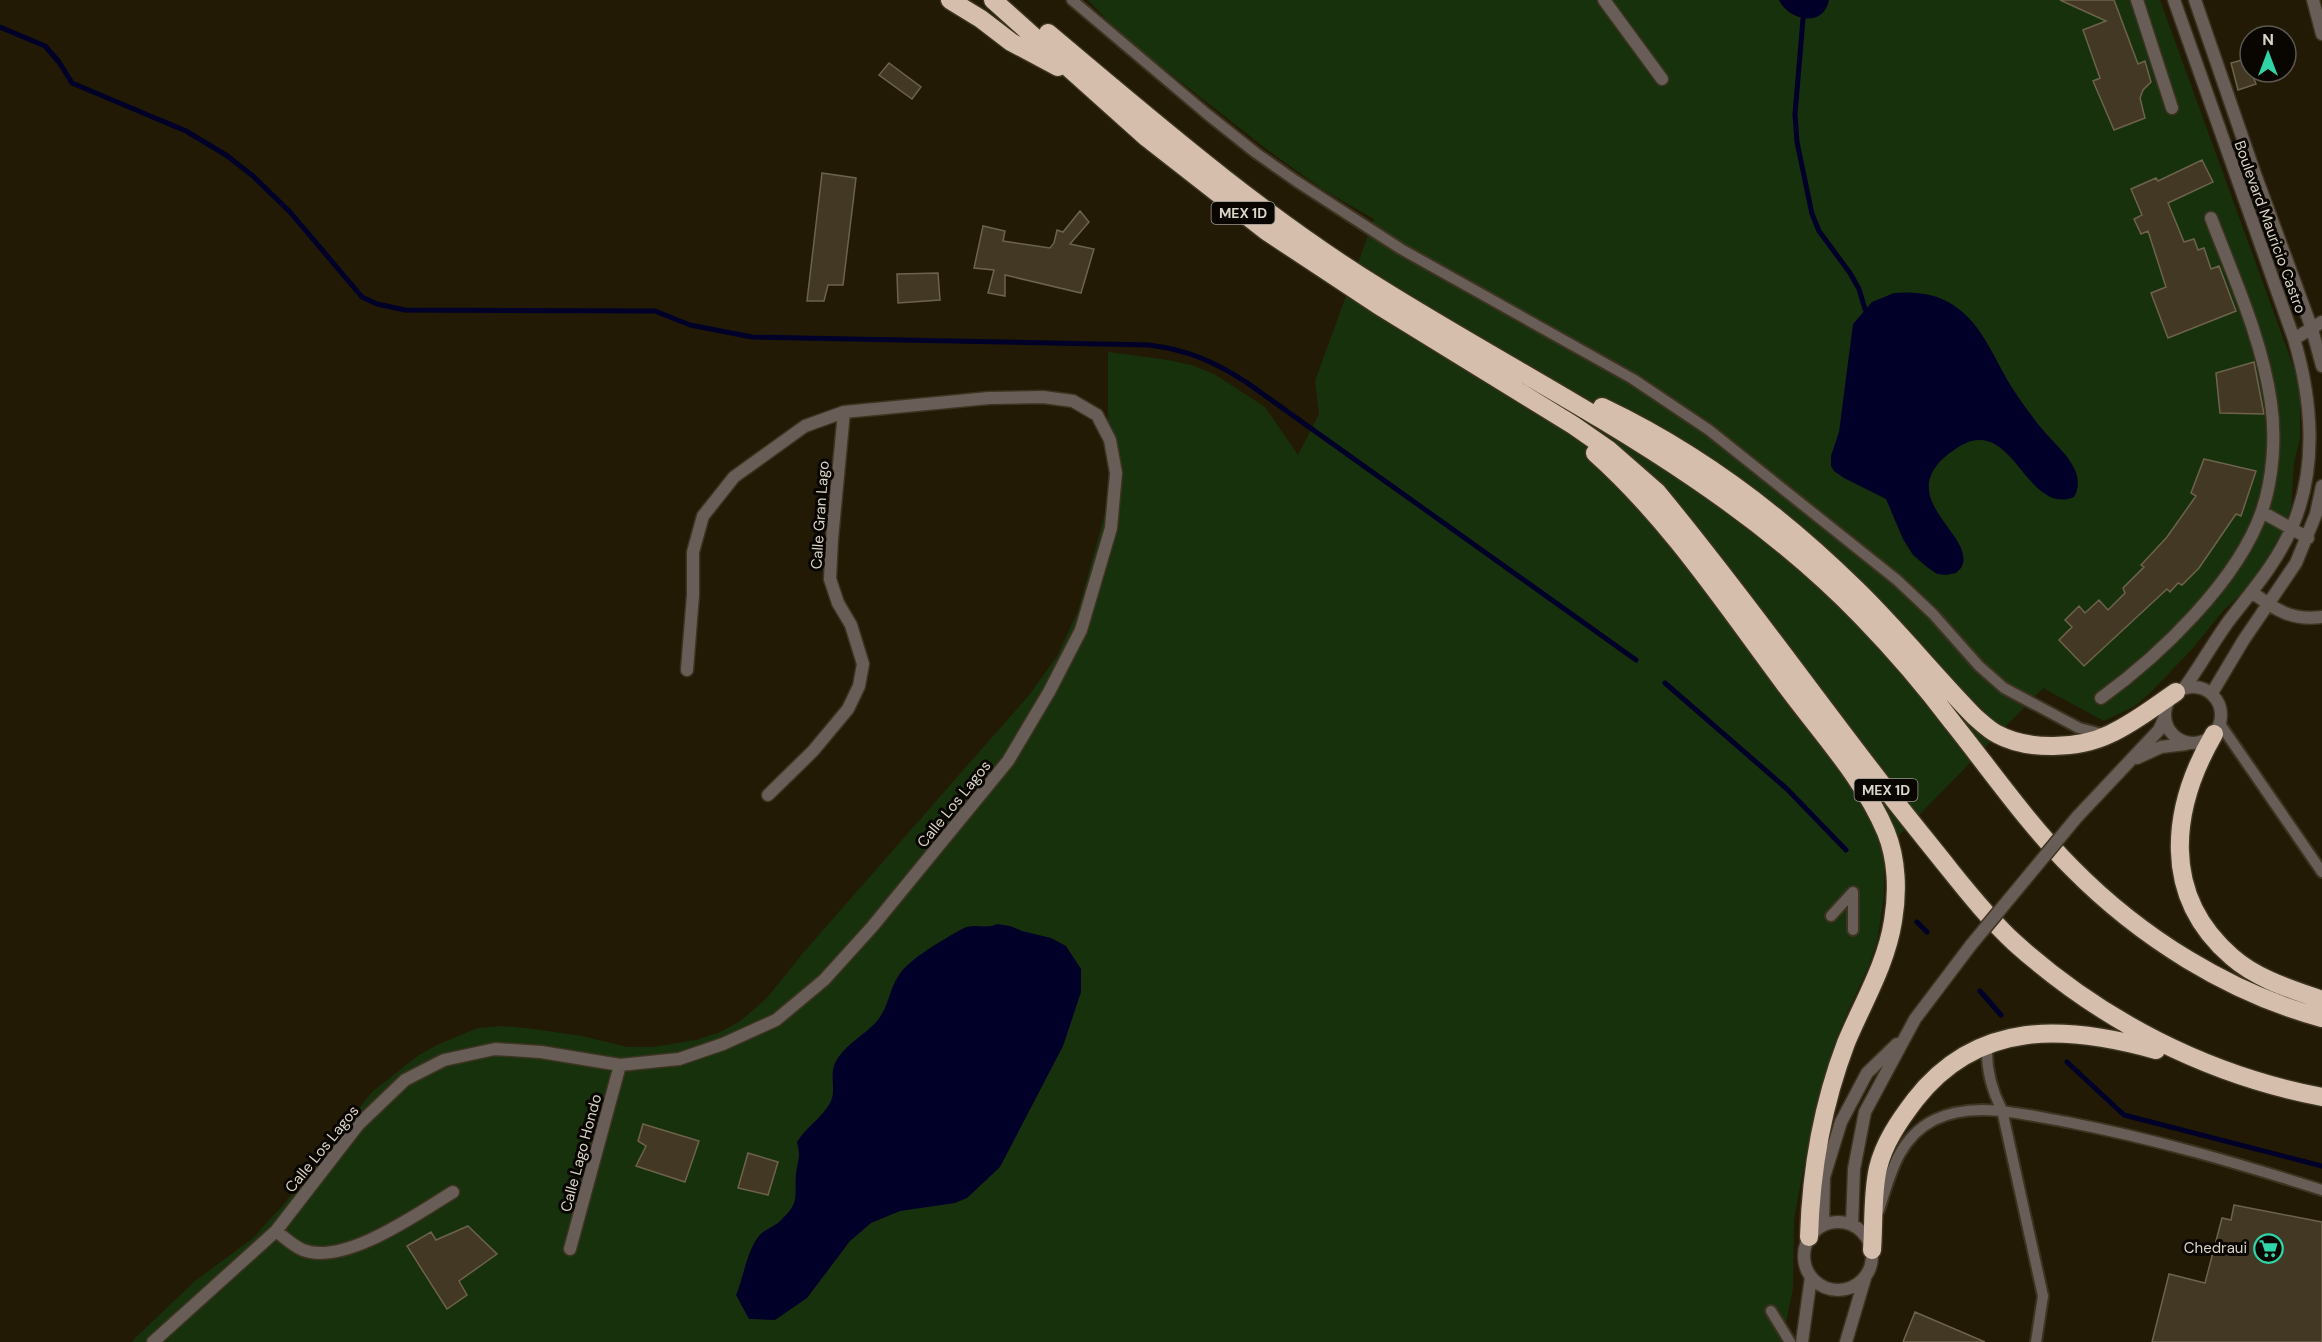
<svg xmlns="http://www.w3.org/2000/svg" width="2322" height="1342" font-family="'DM Sans',sans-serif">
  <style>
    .green { fill: #18310d }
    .water { fill: #000028 }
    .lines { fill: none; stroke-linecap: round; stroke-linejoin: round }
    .stream { stroke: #000028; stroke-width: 5 }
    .building { fill: #423823; stroke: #6d634c; stroke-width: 1.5 }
    .service-casing { stroke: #3c3420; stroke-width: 14 }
    .minor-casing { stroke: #3c3420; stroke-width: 15 }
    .motorway-casing { stroke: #3c3420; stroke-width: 21 }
    .service { stroke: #685e57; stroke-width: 10 }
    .minor { stroke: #685e57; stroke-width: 12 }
    .motorway { stroke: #d5beac; stroke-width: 18 }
    .minor-bridge-casing { stroke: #3c3420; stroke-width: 15; stroke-linecap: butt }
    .minor-bridge { stroke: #685e57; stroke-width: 12 }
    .labels { text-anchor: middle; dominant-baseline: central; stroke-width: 6; stroke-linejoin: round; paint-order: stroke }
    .shield { fill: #090601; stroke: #9b968c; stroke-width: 1.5 }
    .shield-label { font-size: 14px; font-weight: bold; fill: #d9d4c7 }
    .street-label { font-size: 15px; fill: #d9d4c7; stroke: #090601 }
    .poi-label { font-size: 15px; fill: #d9d4c7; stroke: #090601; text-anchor: end }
  </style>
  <rect width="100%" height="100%" fill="#221a05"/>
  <path class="green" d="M1088,0H2160L2295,371L2300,393V439L2294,462L2291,508L2272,562L2256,580L2222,612L2192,649L2152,691L2135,706L2104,721L2043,688L1884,851V896L1877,942L1869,965L1840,1029L1832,1051L1817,1104L1807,1150L1794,1219L1793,1288L1782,1342H131L195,1281L252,1239L285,1203L372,1092L419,1055L439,1044L478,1028L502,1026L526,1028L582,1036L627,1047H653L696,1040L718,1033L739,1022L767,998L803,953L1030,694L1057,656L1078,611L1108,502V352L1168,360L1191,365L1214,374L1265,407L1298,455L1319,414L1315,381L1374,219L1325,191L1269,151L1121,35Z"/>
  <path class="water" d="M1779,0H1829C1824,28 1789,21 1779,0Z
    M1894,293C1918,291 1941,294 1960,310C1984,329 1995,360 2011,386C2019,399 2028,411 2038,424C2049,439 2067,452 2075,470C2079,479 2079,489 2074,497C2025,517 2013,411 1957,448C1883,496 1980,535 1961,568L1956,573L1946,575L1937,574L1927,567L1913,555L1903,539L1886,499L1844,478L1834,471L1831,466V456L1839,432L1853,324L1872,302Z
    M997,924L1010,926L1022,931L1051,938L1066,946L1081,969V992L1063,1046L1000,1167L967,1198L955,1203L900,1211L871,1223L850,1241L807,1298L775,1320L749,1319L736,1295C744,1276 746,1254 758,1237C763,1230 774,1227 780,1221C801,1202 794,1197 796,1174C798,1159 801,1158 797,1142C806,1127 822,1118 830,1103C837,1091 829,1076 835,1063C845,1044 864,1036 877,1021C889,1007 889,989 899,975C909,959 944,939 962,929C975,922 985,930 997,924Z"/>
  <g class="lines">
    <path class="stream" d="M1803,19L1795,114L1797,142L1812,214L1819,231L1850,273L1859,289L1865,309
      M0,27L45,46L59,62L72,83L186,131L226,155L253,176L290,212L362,297L377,304L405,310L655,311L690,325L752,337L1149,345C1188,350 1213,361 1246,382L1636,660
      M1665,683L1787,789L1846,850
      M1917,922L1927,932
      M1980,991L2001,1015
      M2067,1062L2124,1115L2322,1166"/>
  </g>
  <path class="building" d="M2060,0H2114L2138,64L2145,61L2151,82L2143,90L2140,98L2145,118L2114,130L2093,81L2100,78L2083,30L2106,21Z
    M2246,59L2256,84L2238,90L2231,63Z
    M889,63L921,87L912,99L879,75Z
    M2202,160L2213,182L2168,203L2184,242L2194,239L2198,250L2204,248L2211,269L2219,266L2236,311L2168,338L2151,293L2166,287L2148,231L2141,234L2134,219L2142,215L2131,189L2156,178L2158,181Z
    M822,173L856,178L843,285H828L824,301H807Z
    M1080,211L1089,222L1070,244L1094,249L1081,293L1005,275V296L988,293L994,270L974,268L983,226L1005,231L1003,241L1050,248L1054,243L1057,230L1063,232Z
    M938,273L940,300L898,303L897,274Z
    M2254,362L2264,414L2220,413L2216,373Z
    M2204,459L2256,471L2241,516L2236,514L2199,568L2182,585L2178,583L2170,592L2167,589L2084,666L2059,640L2072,627L2065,620L2079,606L2085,613L2099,600L2108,610L2125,593L2123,588L2144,567L2141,565L2167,537L2196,496L2191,493Z
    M643,1124L699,1141L685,1182L636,1166L646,1146L638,1141Z
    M748,1153L778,1162L768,1195L738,1188Z
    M2234,1205L2322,1222V1342H2152L2169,1274L2205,1283L2222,1218L2231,1220Z
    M468,1226L497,1254L459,1281L467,1295L447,1309L407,1246L431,1232L436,1240Z
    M1915,1312L1985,1342H1903Z"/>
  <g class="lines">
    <defs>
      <path id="service" d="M1072,0L1207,114L1256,153L1296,181L1401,249L1633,379L1709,430L1897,580L1933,614L1979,666L2004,688L2079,728L2102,734
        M2220,724L2322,872
        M1853,892V930
        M1831,916L1853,892
        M1987,1045C1986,1068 1991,1089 2002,1110L2043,1296L2036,1342
        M1879,1210C1890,1176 1898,1138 1934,1120C1975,1100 2025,1115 2067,1122C2155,1139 2237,1163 2322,1190
        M1771,1311L1790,1342"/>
      <path id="minor" d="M1604,0L1662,79
        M2137,0L2172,108
        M2174,0L2294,339C2312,399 2318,468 2292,527C2277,563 2251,592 2228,622C2213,643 2200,666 2185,687
        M2195,0L2255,174L2312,329L2322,366
        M2313,0L2322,34
        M2294,339L2322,322
        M2262,512L2308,538
        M2252,592C2275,610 2292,621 2322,617
        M2165 715a28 28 0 1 1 56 0a28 28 0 1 1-56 0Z
        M2212,693L2243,641L2296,563L2316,514L2322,486
        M2101,698C2159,656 2238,581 2262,511C2273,478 2276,438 2271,403C2262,339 2234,278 2211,218
        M2137,758L2161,747L2186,744
        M768,795L813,751L848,709L859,686L863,664L851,625L838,603L830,579L832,539L844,412
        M2077,817L2159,730L2164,719
        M1804 1256a34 34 0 1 1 68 0a34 34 0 1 1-68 0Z
        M1823,1225L1824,1177L1841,1122L1867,1073L1897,1044
        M1852,1225L1854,1169L1865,1112L1915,1019L1971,945
        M276,1231C285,1238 293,1246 303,1250C345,1266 418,1213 453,1192
        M570,1249L620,1065
        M153,1342L276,1231L358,1125L405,1080L444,1060L495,1049L541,1052L620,1065L679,1059L723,1044L776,1020L824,980L872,927L1008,761L1049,692L1081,630L1111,528L1116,473L1110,440L1097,415L1073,401L1043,397L989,398L844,412L805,426L734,477L703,516L693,552V595L687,670
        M1802,1342L1811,1277
        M1846,1342L1865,1278"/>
      <path id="motorway" d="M950,0L981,19L1011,42L1058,67
        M993,0L1147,138L1266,231L1378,305L1573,425L1609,450L1657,492C1735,586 1806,686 1881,783C1903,812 1927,841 1950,870C1970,895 1991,921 2015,943C2102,1021 2207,1075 2322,1097
        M1048,33C1154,122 1260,214 1378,287C1544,391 1725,474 1863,618C1895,651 1925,686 1953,723C1992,772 2028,824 2072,868C2140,937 2229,993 2322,1018
        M1602,407C1697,452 1782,516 1857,590C1898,630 1935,676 1975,717C1982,723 1989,730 1997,734C2028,751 2079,749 2110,734C2134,723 2154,707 2176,692
        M1595,453C1669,519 1725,604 1784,683C1819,731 1863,777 1886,832C1897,859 1898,892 1893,921C1886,965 1863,1002 1846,1043C1822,1106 1811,1170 1809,1237
        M2214,734C2171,808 2160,895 2232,957C2257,979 2291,989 2322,1000
        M1872,1250C1874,1224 1872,1194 1878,1168C1884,1143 1899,1121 1915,1100C1978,1019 2066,1025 2156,1050"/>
    </defs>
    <use href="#service" class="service-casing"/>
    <use href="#minor" class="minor-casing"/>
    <use href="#motorway" class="motorway-casing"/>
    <use href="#service" class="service"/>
    <use href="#minor" class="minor"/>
    <use href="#motorway" class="motorway"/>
    <defs>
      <path id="minor-bridge" d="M1971,945L2077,817"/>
    </defs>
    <use href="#minor-bridge" class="minor-bridge-casing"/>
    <use href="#minor-bridge" class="minor-bridge"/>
  </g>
  <defs>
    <symbol id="supermarket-ring" viewBox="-11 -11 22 22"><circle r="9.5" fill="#090601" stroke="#30d4a9" stroke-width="1.5"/><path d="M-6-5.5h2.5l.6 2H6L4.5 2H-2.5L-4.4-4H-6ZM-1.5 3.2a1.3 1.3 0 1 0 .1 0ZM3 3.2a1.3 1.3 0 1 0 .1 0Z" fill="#30d4a9"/></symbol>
  </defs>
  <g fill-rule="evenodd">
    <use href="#supermarket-ring" x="2252" y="1232" width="33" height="33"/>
  </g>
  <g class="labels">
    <g class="shield">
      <rect x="1211.5" y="202" width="63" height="22" rx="4.5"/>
      <rect x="1854.5" y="779" width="63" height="22" rx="4.5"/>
    </g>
    <g class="shield-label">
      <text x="1243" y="213">MEX 1D</text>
      <text x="1886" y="790">MEX 1D</text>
    </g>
    <g class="street-label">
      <text transform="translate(2270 227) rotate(70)">Boulevard Mauricio Castro</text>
      <text transform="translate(820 515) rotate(-86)">Calle Gran Lago</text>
      <text transform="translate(954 804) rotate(-51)">Calle Los Lagos</text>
      <text transform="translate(322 1149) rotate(-51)">Calle Los Lagos</text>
      <text transform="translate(581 1153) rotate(-75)">Calle Lago Hondo</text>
    </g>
    <g class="poi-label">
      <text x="2247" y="1248">Chedraui</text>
    </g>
  </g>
  <g transform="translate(2268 54)"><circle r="28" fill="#090601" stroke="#5c5850" stroke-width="1.5"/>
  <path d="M0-4.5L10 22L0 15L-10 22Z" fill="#30d4a9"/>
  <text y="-9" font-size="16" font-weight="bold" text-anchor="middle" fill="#d9d4c7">N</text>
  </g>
</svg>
